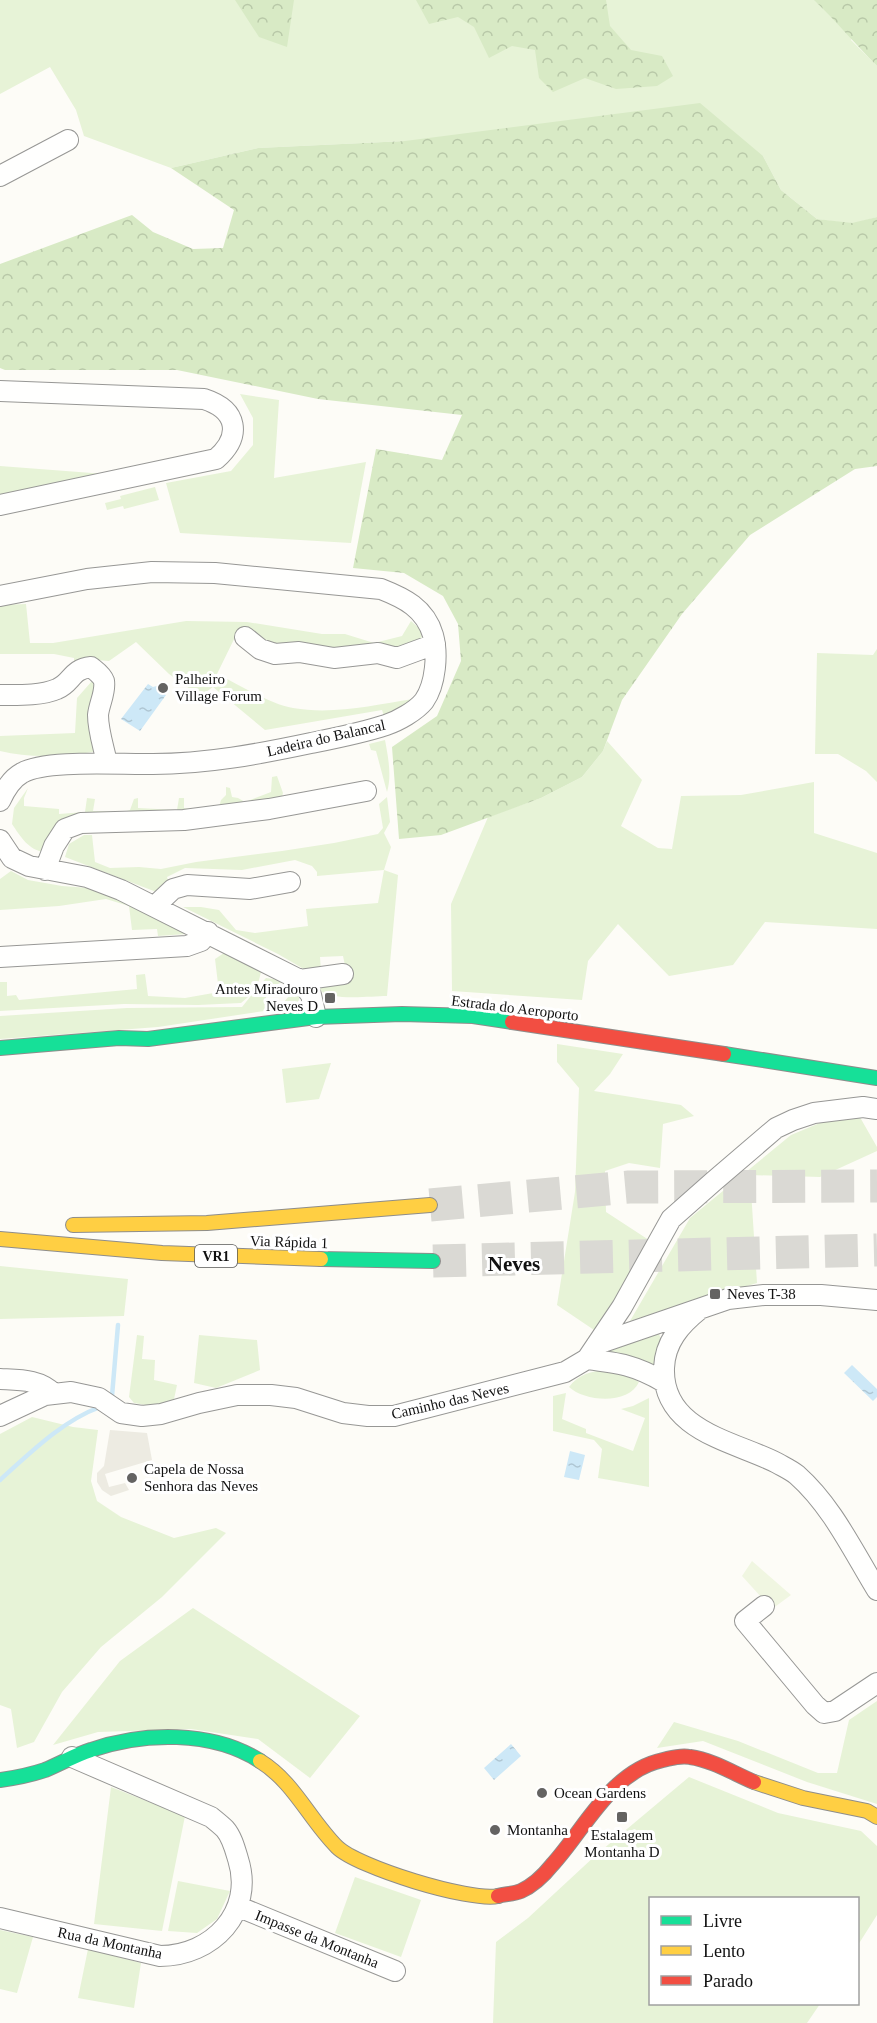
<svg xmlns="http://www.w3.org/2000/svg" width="877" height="2023" font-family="Georgia,serif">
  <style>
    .grass { fill: #e7f3d7 }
    .forest { fill: url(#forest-crowns) }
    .pitch { fill: #f0f6e1 }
    .plaza { fill: #edebe2 }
    .water { fill: url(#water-ripples) }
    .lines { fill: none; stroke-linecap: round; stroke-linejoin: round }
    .stream { stroke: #cde8f7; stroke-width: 4.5 }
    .highway-tunnel { stroke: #dad9d4; stroke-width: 33; stroke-dasharray: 33 16; stroke-linecap: butt }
    .street-casing { stroke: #979795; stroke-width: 22 }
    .fast-casing { stroke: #8e8d8b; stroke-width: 16 }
    .slow-casing { stroke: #8e8d8b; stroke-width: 16 }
    .jam-casing { stroke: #8e8d8b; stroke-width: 16 }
    .street { stroke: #fffffe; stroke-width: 20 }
    .fast { stroke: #16e098; stroke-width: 14 }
    .slow { stroke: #ffcf43; stroke-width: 14 }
    .jam { stroke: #f24e42; stroke-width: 14 }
    .poi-dot { fill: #646362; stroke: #fff; stroke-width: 2 }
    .labels { text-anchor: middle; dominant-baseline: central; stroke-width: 6; stroke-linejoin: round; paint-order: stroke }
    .shield { fill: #fff; stroke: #585858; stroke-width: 1.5 }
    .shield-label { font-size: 14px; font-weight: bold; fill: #111 }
    .poi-label { font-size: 15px; fill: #111; stroke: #fff; text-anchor: start }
    .street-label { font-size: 15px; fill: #111; stroke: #fff }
    .district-label { font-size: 21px; font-weight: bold; fill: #111; stroke: #fff }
  </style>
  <defs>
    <pattern id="forest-crowns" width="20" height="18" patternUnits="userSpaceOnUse" patternTransform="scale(1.5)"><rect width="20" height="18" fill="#d8eac5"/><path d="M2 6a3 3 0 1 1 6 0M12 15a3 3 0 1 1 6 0" fill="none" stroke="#b8c8a8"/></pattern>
    <pattern id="water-ripples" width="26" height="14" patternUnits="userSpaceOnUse" patternTransform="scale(1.5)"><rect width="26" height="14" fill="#cde8f7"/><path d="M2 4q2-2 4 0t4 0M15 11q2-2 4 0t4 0" fill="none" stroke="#afc6d3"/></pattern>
  </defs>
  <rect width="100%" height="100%" fill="#fdfcf7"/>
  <path class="grass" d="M0,0H877L851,40L877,66V217L852,224L817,219L781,190L763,156L405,141L258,148L171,168L84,136L76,110L50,67L0,94Z
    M240,394L279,400L274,478L366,462L351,543L180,533L166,483L231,471L253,445V418Z
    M0,466L105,474L0,496Z
    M155,487L159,500L124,509L123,506L107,510L105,503L121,499L120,496Z
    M26,604L30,643H53L186,621L247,622L322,634H345L374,643L402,636L411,621L421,630L422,641L395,649L336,650L276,646L263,641L253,630L239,629L217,674C240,685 269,704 293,708C333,715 374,705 413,699L385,719L382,710L265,730L213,687L200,696L169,674L136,642L109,661L96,660L74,670V658L54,654H0V605Z
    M877,649V782L866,771L838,754H815L817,653L873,655Z
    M92,681H100L99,751C67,756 32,759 0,751V736L75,733L77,698Z
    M385,740C388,756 392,776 387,792L376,751L371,750L369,744Z
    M607,741L642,780L621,826L658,848L672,849L681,796L741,795L814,782V833L877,853V929L765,922L733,965L669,976L618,924L588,961L582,1000L452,991L451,904L488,817L541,798L582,777L603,751Z
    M277,776L283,793L280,803L96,820L45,852C29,851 20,836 12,824L14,808L28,788L24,798V806L59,809V814L85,812L87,798L95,799L93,811L124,812L130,810L134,799L138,798V808L177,810L179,798H184V808L195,810L219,807L221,800L226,795V787L230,788L232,797L238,798L245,802L271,792L272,777Z
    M387,797L390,822L384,833L391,847L384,870L398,875L387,996C368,996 330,1002 317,988L320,982L347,975L343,956L320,957L321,971L309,972L278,954L183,907H201L219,910L236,930L255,933L308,926L306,909L378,903L384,870L317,876V872L312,866L295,860L242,870L185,868L167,877L170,887L159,893L65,857L69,844L84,835H92L95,862L110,868L139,867L161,869L196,862L282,851L334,843L378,834L383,828L379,804Z
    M11,871L28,880L62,886L89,888L149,910L186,934L158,936L157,929L132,930L129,906L106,899L59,906L0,910V879Z
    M227,951L261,972L257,988L266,978L288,981L295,990L288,992L283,982L265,989L267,1006L284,1002L289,996L297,992L300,997L298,1002L291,1007L158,1027L0,1039V1016L127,1008L242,1007L254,992L241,1003L198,1005L124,1004L0,1011V982H7V996L16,995L19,1000L137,989L136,975L145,974L148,996L185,998L219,992L215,959Z
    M557,1044L623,1054L610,1074L594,1091L681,1105L694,1116L663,1124L660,1168L629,1163L605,1171L606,1212L652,1242L597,1332L557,1305L575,1192L579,1088L557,1062Z
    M331,1063L319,1099L286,1103L282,1069Z
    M857,1112L877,1147V1151L820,1177L750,1175L757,1283L630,1321L690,1218L791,1135L827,1120Z
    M0,1266L128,1279L124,1316L0,1319Z
    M658,1332L662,1341L656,1368L606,1353L608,1350Z
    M137,1335L144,1336L142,1359L155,1360L154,1380L177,1385L173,1404L163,1408L134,1403L129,1397Z
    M199,1335L257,1340L260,1370L216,1388L194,1383Z
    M607,1370L628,1376L639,1382C629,1405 585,1402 569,1387C579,1374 591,1371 607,1370Z
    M566,1393L562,1419L586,1429V1433L633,1451L645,1418L621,1409L633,1406L649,1398V1487L598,1478L602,1449L594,1440L553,1431V1396Z
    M32,1417L73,1427L98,1430L91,1481L97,1501L121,1517L174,1538L216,1528L226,1533L162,1597L101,1647L62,1692L34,1742L17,1748L11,1709L0,1705V1434Z
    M193,1608L360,1716L310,1778L258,1739L191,1729L98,1732L53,1745L120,1661Z
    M877,1701V1804L807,1782L703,1741L657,1748L674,1722L738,1741L818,1773H837L849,1720Z
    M689,1777L778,1813L861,1831L877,1846V1915L858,1945V1898H650V2004H820L807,2023H493L496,1942L528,1918L596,1855Z
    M111,1787L185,1816L162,1931L94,1924Z
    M355,1877L421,1900L401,1957L335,1933Z
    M178,1881L230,1891L217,1919L197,1933L168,1931Z
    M0,1930L33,1937L17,1993L0,1989Z
    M88,1949L141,1963L134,2008L78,1998Z"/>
  <path class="forest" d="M235,0H294L287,47L259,37Z
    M416,0H606L610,26L631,50L662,56L673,76L657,86L616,89L585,78L553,92L539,78L535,50L512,46L489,58L474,27L458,17L429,24Z
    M814,0H877V66C855,44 836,21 814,0Z
    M700,103L763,156L781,190L817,219L852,223L877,217V466L855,469L750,535L682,614L622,700L603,751L582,777L541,798L441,835L399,839L392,747L437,716L461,661L458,624L443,596L404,573L353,568L376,449L442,460L462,415L318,399L177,370H5L0,368V264L132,215L153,232L193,249L223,248L234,210L171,168L258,148L405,141Z"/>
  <path class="pitch" d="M752,1561L791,1595L772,1609L742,1576Z"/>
  <path class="plaza" d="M110,1430L147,1433L152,1460L105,1474L109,1487L125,1483L129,1490L111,1496L102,1490L97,1482V1473L104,1466Z"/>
  <path class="water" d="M148,684L153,687L160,685L162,692L166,695L140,731L121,719Z
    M852,1365L877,1389V1397L873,1401L844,1373Z
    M570,1451L585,1455L579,1480L564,1477Z
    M511,1744L521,1756L494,1780L484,1768Z"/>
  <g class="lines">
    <path class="stream" d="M112,1396L118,1325
      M0,1480C30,1453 62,1421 100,1407"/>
    <path class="highway-tunnel" d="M430,1205L629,1187L877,1186
      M433,1261L877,1250"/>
    <defs>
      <path id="street" d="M0,176L68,140
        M0,391L204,399C238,410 242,436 216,459L0,505
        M0,596L87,579L152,572L215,573L381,589C404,598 425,608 433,635C438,653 436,684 424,701C416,711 398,721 386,725C362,733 336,738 311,743C259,754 206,764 153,764C123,765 46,759 22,773C11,779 5,790 0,801
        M245,637L260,649L275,654L299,652L334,658L378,653L397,658L435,644
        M0,695C17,695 41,696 57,689C72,683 71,669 91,667C96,671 102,675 104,681C106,692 99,704 98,715C98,731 104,748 107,763
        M0,840L12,858L29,866L87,877L121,890L300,980L311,995L316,1017
        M45,870L54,846L65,829L81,823L184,820L269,809L366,791
        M155,906L173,889L187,885L250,889L290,882
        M0,957L187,946L201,941L208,932
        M300,980L343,974
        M700,1309C680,1325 665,1342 664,1368C662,1431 734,1441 777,1463C784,1467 791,1470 797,1475C832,1506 853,1551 877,1590
        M597,1344L728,1299L764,1295H821L877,1300
        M587,1359C619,1363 635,1365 664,1382
        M0,1379C19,1380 40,1379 54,1394
        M0,1416L45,1395L71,1392L99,1398L121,1413L142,1416L161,1414L199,1403L237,1395H271L296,1398L343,1413L368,1416H394L565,1372L587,1359L622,1307L671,1219L714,1181L776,1128L793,1120L814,1113L863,1107L877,1109
        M764,1606L745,1621L815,1705L824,1713L835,1711L877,1683
        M239,1907L395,1971
        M0,1918L160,1956C212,1956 255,1912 238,1859C235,1849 232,1837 225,1829C221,1825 216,1821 211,1817L72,1757"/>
      <path id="fast" d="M0,1048L119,1038L148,1039L316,1017L402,1014L473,1016L512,1022
        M724,1054L877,1078
        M321,1259L433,1261
        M0,1780C15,1778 30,1775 45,1770C60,1764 75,1755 91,1750C143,1732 212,1730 260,1761"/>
      <path id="slow" d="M73,1225L207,1223L430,1205
        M0,1239L162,1253L321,1259
        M260,1761C294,1782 309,1819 337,1847C357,1867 470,1902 498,1896
        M754,1782L803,1798L867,1811L877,1817"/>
      <path id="jam" d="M512,1022L724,1054
        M498,1896C505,1894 514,1894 521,1891C532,1886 544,1875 552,1865C585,1829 611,1771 663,1760C672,1758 680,1755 690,1757C712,1760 733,1773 754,1782"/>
    </defs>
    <use href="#street" class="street-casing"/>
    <use href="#fast" class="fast-casing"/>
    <use href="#slow" class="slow-casing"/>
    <use href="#jam" class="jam-casing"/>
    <use href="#street" class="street"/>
    <use href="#fast" class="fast"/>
    <use href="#slow" class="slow"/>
    <use href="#jam" class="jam"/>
  </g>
  <g class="poi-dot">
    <circle cx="163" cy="688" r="6"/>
    <rect x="324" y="992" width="12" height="12" rx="3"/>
    <rect x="709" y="1288" width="12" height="12" rx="3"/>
    <circle cx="132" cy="1478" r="6"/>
    <circle cx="542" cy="1793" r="6"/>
    <rect x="616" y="1811" width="12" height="12" rx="3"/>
    <circle cx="495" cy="1830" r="6"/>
  </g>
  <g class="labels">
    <rect class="shield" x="195" y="1245" width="42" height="22" rx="4.5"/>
    <g class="shield-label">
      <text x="216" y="1256">VR1</text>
    </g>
    <g class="poi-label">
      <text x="175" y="679">Palheiro<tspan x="175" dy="17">Village Forum</tspan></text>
      <text x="318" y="989" text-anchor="end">Antes Miradouro<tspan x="318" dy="17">Neves D</tspan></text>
      <text x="727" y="1294">Neves T-38</text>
      <text x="144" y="1469">Capela de Nossa<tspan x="144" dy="17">Senhora das Neves</tspan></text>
      <text x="554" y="1793">Ocean Gardens</text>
      <text x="507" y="1830">Montanha</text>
      <text x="622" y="1835" text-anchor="middle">Estalagem<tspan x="622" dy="17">Montanha D</tspan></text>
    </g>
    <g class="street-label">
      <text transform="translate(326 738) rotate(-13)">Ladeira do Balancal</text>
      <text transform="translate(515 1008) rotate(7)">Estrada do Aeroporto</text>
      <text transform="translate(289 1242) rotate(2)">Via Rápida 1</text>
      <text transform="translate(450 1401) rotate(-13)">Caminho das Neves</text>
      <text transform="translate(317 1939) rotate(22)">Impasse da Montanha</text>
      <text transform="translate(110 1943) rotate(12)">Rua da Montanha</text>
    </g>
    <g class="district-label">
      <text x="514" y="1264">Neves</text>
    </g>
  </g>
  <rect x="649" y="1897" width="210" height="108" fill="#ffffff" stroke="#a0a0a0" stroke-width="1.5"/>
  <rect x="661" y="1916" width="30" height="9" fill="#16e098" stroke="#a0a0a0" stroke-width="1.5"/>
  <text x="703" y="1927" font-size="18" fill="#111111">Livre</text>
  <rect x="661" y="1946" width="30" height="9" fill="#ffcf43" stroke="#a0a0a0" stroke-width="1.5"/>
  <text x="703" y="1957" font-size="18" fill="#111111">Lento</text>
  <rect x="661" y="1976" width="30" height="9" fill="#f24e42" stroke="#a0a0a0" stroke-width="1.5"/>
  <text x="703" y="1987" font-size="18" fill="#111111">Parado</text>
</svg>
